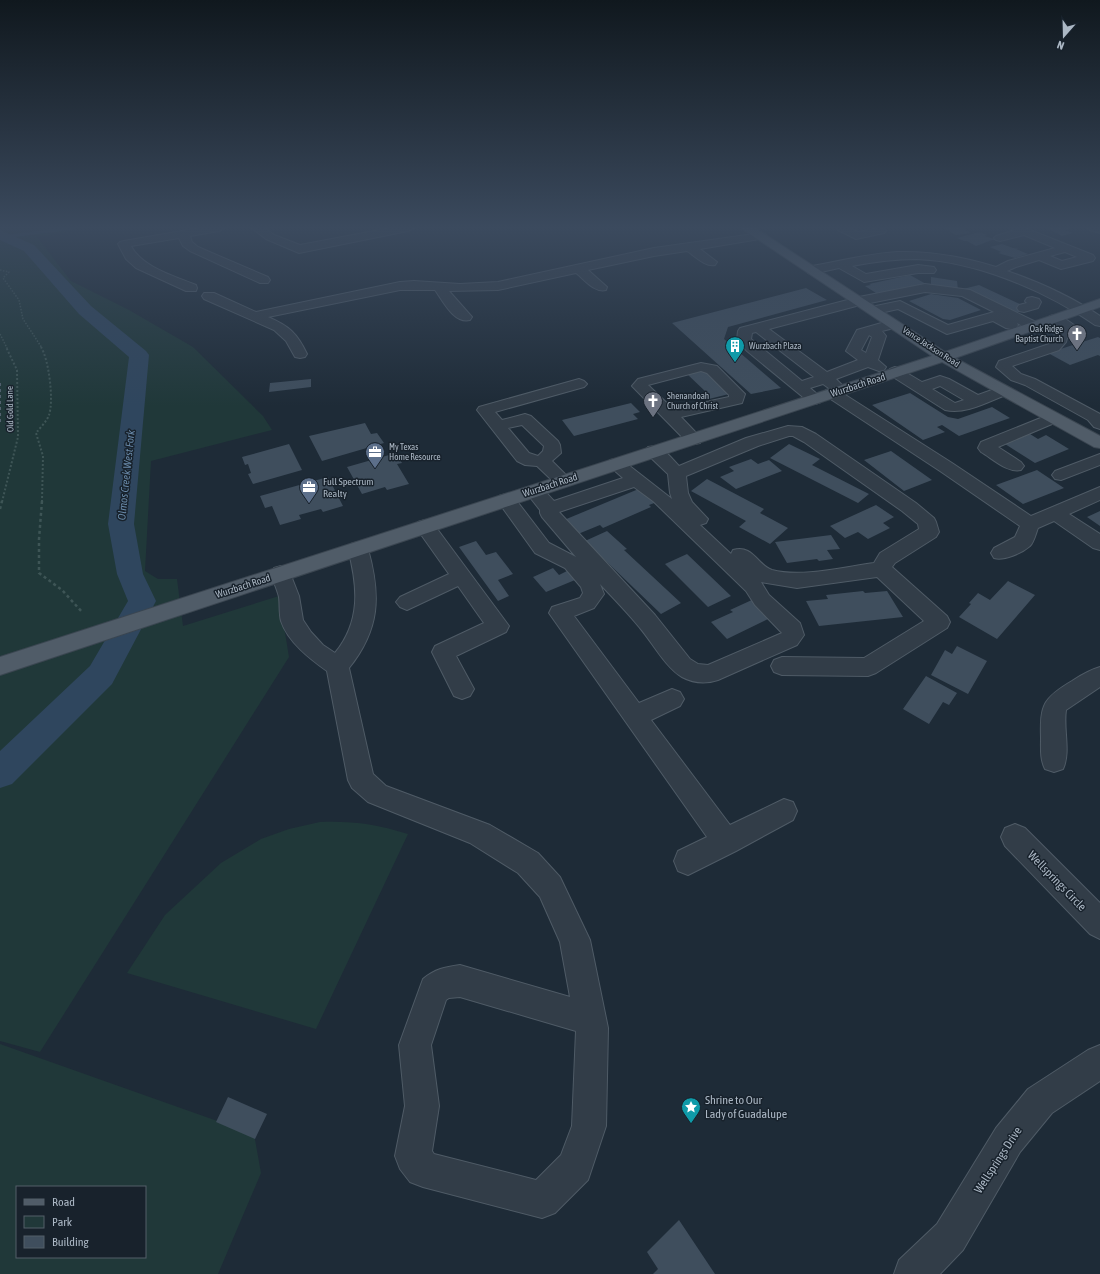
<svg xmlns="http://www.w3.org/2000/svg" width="1100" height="1274" font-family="'Asap Condensed',sans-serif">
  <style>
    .green { fill: #203839; fill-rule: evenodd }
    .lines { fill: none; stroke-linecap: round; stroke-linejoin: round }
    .stream { stroke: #2f465e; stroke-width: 3 }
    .river { fill: #2f465e; fill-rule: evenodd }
    .building { fill: #3f4e5d }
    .minor-casing { stroke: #4f5b66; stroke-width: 2 }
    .major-casing { stroke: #3b4651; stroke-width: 2 }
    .path-far2 { stroke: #3e5556; stroke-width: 1.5; stroke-dasharray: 1.5 1.5; stroke-linecap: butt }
    .path-far1 { stroke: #3e5556; stroke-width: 2; stroke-dasharray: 2 2; stroke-linecap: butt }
    .path { stroke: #3e5556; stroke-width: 2.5; stroke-dasharray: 3 3; stroke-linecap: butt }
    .minor { fill: #323d48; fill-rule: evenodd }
    .major { fill: #505c68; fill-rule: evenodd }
    .rail { stroke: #53616f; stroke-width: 2; stroke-dasharray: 3 3; stroke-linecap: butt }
    .labels { text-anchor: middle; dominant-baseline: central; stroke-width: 3; stroke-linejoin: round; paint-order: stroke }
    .far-poi-label { font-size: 9px; fill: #acb8c5; stroke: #18222c; text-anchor: start }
    .far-street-label { font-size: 9px; fill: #acb8c5; stroke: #18222c }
    .street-label { font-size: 10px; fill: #acb8c5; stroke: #18222c }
    .poi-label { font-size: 10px; fill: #acb8c5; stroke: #18222c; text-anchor: start }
    .water-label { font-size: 11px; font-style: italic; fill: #6a8bab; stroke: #18222c }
    .near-street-label { font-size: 12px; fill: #acb8c5; stroke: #18222c }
    .near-poi-label { font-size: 12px; fill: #acb8c5; stroke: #18222c; text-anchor: start }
  </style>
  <rect width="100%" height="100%" fill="#1e2b37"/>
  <path class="green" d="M0,228L40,229L87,228L37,237L71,281L129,310L193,347L263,416L272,430L151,461L145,571L158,579H177L183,626L279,596L289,657L40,1052L0,1041Z
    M320,822C354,821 375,824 408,834L316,1029L127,973L165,915L221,863L261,839L289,829Z
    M0,1044L254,1134L261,1173L218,1274H0ZM17,1187H145V1257H17Z"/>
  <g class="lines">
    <path class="stream" d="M3,237L72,228"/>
    <path class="river" d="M0,230L34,245L91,306L146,351L149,355L134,524L143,574L156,601L112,684L12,784L0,788V751L90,666L128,601L117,574L108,524L129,357L79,314L24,251L0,240Z"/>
  </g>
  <path class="building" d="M944,228H962L971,233L956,235Z
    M1047,228H1071L1065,230L1073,233L1062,236Z
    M979,232L987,235L984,236L998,240H992L976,246L967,241H964L957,238Z
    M1002,244L1013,248L1019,249H1016L1028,254L1015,258L998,253L1001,252L990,247Z
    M910,275L926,284L884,293L882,292L876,293L865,286L871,285L869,284Z
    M931,277L957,281L958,290L931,287Z
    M979,285L1024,306L1027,309L1015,313L963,289Z
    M806,288L827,300L728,327L724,339L781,388L751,394L672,323Z
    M931,294L958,298L981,310L950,320L943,319L909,301Z
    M1098,337L1100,338V356L1098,355L1070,365L1048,353Z
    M703,369L729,394L705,400L700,395L707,393L686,373Z
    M311,379V387L269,392L270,383Z
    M910,393L948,417L958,419L992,407L1010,418L959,436L942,425L937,427L945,432L923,440L872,405Z
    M631,403L640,412L633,414L638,419L574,436L562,420Z
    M365,423L371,434L377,433L384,443L322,461L309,436Z
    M1030,434L1038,439L1046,435L1069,449L1035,463L1005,444Z
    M289,444L302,470L253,484L248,474L251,473L248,464L245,465L242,457Z
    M789,444L820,459L812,465L869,494L858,503L770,458Z
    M891,451L932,480L904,491L864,460Z
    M396,453L402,463L397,464L409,484L387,490L385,487L362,494L347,467Z
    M751,459L758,464L769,460L782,471L736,489L720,477L734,471L729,467Z
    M1037,470L1064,488L1023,504L996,485Z
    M328,477L343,506L323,512L321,509L299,515L301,519L280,525L272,506L265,508L260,496Z
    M707,479L764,509L760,513L788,528L770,544L739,527L746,521L691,491Z
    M641,488L657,502L649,505L651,507L603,528L600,525L578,534L564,520Z
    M876,505L894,517L883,523L890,528L868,539L858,532L845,538L830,526Z
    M1100,511V526L1087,517Z
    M607,531L627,549L624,550L681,603L661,614L585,541Z
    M831,535L840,549L827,550L833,559L819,561L817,559L787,563L775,542Z
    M476,541L486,555L496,552L513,574L498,580L509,596L498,601L459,547Z
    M687,554L731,596L708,607L665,564Z
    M553,568L559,575L567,571L575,580L546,592L533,577Z
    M1008,581L1035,595L997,639L959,617L971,604L969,603L978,593L990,600Z
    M863,591L865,593L887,591L903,617L819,626L806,601L828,599L826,595Z
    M754,599L772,617L727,639L711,622L733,612L730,610Z
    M957,646L987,661L968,694L931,675L945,650L952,654Z
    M926,676L957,693L949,705L943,702L929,724L903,709Z
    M228,1097L267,1114L255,1139L216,1122Z
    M679,1220L715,1274H653L658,1269L647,1252Z"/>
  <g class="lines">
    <defs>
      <path id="minor" d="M199,228H225L219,231L190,236L192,242L198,247L268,277L270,280L268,283H260L190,251L183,246L179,238L131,246C142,267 174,276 196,285L197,288L196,291H186L136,268L126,259L118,244L120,242L124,241Z
        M252,228H265L274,235L300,245L390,228H414L408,231L299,253L266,239Z
        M836,228H850L858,232L878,228L884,229L886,231L884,233L856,239L838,230Z
        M1009,228H1025L1093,255L1095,258L1093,261L1061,269L1039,260L1016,267L1007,271C1039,282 1072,297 1100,316V326L1095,325C1046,291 976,261 916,259C895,259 873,262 852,266L866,274L918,265L934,267L936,270L934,273H918L864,282L839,268L812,274L808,273L806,270L808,267L812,266C840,261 868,254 897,252C930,251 964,257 996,267L1008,261L1055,248L1024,235L1000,241L996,240L994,238L996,236L1013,231ZM1065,252L1077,257L1062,261L1050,256Z
        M1088,228H1100V233L1090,230Z
        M761,233L765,234L767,236L765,238L700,249L717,262L715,265C705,267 695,256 687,251L654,256L588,270L607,287L606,290C594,293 584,279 576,273L498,290L449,291L472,317L470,320C454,324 443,301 435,290H400L268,317C289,326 297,333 307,354L305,357L300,358L295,357L286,341L274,330L204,299L202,296L204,293H214L256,312L400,282L414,281L460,284L498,282L654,248Z
        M925,284L970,290L1038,323L1040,326L1038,329L1033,330L1028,329L1017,323L1018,325L1016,328L1011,329L1006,328L993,321L947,334L898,309L876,314L871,313L869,310L871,307L900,301L948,325L994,312L962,296L925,292L860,305L769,329L827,372L858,360L846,351L857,330L885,322L890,323L892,326L890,329L882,331L886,336L878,360L886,367L884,370L879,371L868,367L836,379L842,385L839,388L836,389L952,463L1031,516L1100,487V500L1069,514L1100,534V550L1093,548L1054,521L1038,528C1036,533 1034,542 1030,546C1022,553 1004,561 994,558L991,553L994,548L1015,537L1020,526L940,471L826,396L824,393L826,390L830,389L823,384L810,388L823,399L821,402L815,404L809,402L747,351L737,340L738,331L740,328L859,297ZM756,332L814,377L802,381L751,339L752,333ZM869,335L872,337L866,353L861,350Z
        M1032,297L1039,299L1041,302L1038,308L1024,312L1019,311L1017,308L1019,305L1027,303L1025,301L1027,298Z
        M1055,315C1063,317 1073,323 1078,329L1067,338L1066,342L1059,350L1012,366L1021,374L1035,379L1100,414V429L1094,427L1088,420L1025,385L1011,380L996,367L999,361L1049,344L1056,333L1062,329L1048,319L1050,316Z
        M701,363L717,366L745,394L742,403L681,417L702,439L700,443L694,444L688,443L632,386L638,379ZM701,371L707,373L729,395V397L673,409L648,385Z
        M895,367L900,369L922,382L940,376L949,379L978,395L1003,386L1008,388L1011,391L1008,394C989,401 966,415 945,410L890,375L887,372L890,369ZM940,386L964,400L955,403L932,389Z
        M579,379L584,381L587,384L584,387L495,412L502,420L525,414L531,416L558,441L560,445L561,453L552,461L572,481L569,485L563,487L557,485L537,466L525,465L517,461L477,410L479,407ZM522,425L544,446L543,451L538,456L529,453L508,428Z
        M1053,413L1059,415L1061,418L1059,421L998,447L1021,462L1024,466L1021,470C1007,473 993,459 981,452L978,448L981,442Z
        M788,426L802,427L816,434L916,503L934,518L936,522L939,532L936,537L895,563L892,567L947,616L950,622L947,628L876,673L868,676L782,675L774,672L771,666L774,660L782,657L864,658L924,621L877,577L797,588L761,582L769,595L800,623L804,635L797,645L718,680C706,684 693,683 682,677C666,668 652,642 640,628C628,613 614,599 600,584L604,594L594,608L574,616L639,703L672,689L680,692L684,699L680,706L651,720L730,825L784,799L793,802L797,811L793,820L736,851L688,875L678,871L674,861L678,851L707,837L549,613L552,607L580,598L583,593L581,587L565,568L535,553L497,500L499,496L506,494L513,496L549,543L576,557L542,517L540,513V510L525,491L528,487C541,484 545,492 554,501L623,478L607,464L610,460L616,459L622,460L672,499L670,493L668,474L648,455L645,451L648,447C662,444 670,457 679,466L746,438ZM789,436H793L804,442L902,511L918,524L919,529L880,553L874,563C844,567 801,578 772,570C757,565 753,544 733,550L731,554L700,525L706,523L708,519L692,502L688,493L686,476L758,446ZM634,487L653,501L746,591L755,605L782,633L708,665L698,664L690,659L655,615L559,512Z
        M1100,454V465L1061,480L1055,479L1052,475L1055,471Z
        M425,520L432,522L509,626L506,632L456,656L474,689L470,696L462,699L454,696L432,652L435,646L484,623L458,586L407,610L400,607L396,602L400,597L449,574L415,526L418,522Z
        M358,542L365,544L368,549C381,596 380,629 349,668L373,774L386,786L490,825L538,853L560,877L590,940L608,1028L606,1126L588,1180L555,1213L542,1218L423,1187L410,1182L400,1169L395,1156L405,1106L399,1045L423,979C435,969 445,967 460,965L570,997L560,942L540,897L518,873L470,843L368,802L352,788L348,780L327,671C310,659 288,642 281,621C279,614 280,604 279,597C277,589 273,581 271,573L274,568L281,566L288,568L299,596L303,620L311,632L323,645L335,653C361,621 358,587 348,549L351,544ZM460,997L576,1031L572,1126L561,1155L536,1180L434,1154L432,1151L439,1106L431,1045L446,1000L449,998Z
        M1100,667V687L1066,710C1063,729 1071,752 1063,769L1054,772L1045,769C1040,759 1041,749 1041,738C1040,705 1043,698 1072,681C1081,675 1090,670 1100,667Z
        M1015,824L1025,828L1100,903V939L1090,934L1005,846L1001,837L1005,828Z
        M1100,1045V1081L1052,1113L1020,1152L963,1250L940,1274H894L899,1260L937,1224L996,1128L1028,1089L1088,1050Z"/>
      <path id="major" d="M741,228H755L945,352L1100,299V307L955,358L1100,436V448L1094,447L942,362L0,675V657L932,356Z"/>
    </defs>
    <use href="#minor" class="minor-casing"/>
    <use href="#major" class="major-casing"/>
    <path class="path-far2" d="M0,270L9,272L3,278L19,300L23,319L42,348
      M0,334L7,348"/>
    <path class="path-far1" d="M41,347C49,360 54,401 49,415C47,421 40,428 36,433L43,456L42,502
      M2,502L18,437L17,370L6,347"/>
    <path class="path" d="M42,501L39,539V573L62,590L82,612
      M0,509L2,501"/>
    <use href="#minor" class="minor"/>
    <use href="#major" class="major"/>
    <path class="rail" d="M0,383V422"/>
  </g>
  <linearGradient id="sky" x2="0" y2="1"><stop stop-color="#10181e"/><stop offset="0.56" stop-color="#3b4a5e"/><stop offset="1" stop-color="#3b4a5e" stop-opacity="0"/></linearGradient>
  <rect width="1100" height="406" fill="url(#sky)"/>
  <defs>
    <symbol id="church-pin" viewBox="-11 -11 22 30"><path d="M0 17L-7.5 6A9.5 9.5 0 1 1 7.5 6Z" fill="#6b7280" stroke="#18222c"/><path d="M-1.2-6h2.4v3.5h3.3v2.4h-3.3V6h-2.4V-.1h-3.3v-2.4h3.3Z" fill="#fff"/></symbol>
    <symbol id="building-pin" viewBox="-11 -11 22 30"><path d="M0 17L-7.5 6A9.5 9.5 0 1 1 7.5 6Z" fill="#0f9aa8" stroke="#18222c"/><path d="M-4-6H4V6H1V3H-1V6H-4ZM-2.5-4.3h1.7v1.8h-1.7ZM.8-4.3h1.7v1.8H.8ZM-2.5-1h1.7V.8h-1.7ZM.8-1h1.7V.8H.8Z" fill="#fff"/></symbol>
    <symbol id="office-pin" viewBox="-11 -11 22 30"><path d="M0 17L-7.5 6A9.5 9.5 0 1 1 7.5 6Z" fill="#5c6f8a" stroke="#18222c"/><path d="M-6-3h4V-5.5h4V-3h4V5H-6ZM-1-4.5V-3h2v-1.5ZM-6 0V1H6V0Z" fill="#fff"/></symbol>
    <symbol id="sight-pin" viewBox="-11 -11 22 30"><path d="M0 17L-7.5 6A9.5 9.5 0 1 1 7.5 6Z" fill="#0f9aa8" stroke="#18222c"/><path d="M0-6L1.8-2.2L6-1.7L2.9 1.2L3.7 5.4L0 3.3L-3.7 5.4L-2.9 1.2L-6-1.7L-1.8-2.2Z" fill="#fff"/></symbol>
  </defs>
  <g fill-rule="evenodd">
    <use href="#church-pin" x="1066" y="323" width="22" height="30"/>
    <use href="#building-pin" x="724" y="335" width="22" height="30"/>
    <use href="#church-pin" x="642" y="390" width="22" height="30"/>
    <use href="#office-pin" x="364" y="441" width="22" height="30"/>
    <use href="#office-pin" x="298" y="476" width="22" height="30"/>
    <use href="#sight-pin" x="680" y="1096" width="22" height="30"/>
  </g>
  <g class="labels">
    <g class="far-poi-label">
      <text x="1063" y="329" text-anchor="end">Oak Ridge<tspan x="1063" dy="10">Baptist Church</tspan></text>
      <text x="749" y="346">Wurzbach Plaza</text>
      <text x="667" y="396">Shenandoah<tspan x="667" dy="10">Church of Christ</tspan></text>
      <text x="389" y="447">My Texas<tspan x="389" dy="10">Home Resource</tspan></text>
    </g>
    <g class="far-street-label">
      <text transform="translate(931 347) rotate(33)">Vance Jackson Road</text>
      <text transform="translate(10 409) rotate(-91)">Old Gold Lane</text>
    </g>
    <g class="street-label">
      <text transform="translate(858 385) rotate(-18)">Wurzbach Road</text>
      <text transform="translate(550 485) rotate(-18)">Wurzbach Road</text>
      <text transform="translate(243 586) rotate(-18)">Wurzbach Road</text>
    </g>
    <g class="poi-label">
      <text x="323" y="481">Full Spectrum<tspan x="323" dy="12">Realty</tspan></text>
    </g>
    <g class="water-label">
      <text transform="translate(126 475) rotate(-84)">Olmos Creek West Fork</text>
    </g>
    <g class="near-street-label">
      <text transform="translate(1057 881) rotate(46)">Wellsprings Circle</text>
      <text transform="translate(998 1160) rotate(-57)">Wellsprings Drive</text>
    </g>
    <g class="near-poi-label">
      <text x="705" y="1100">Shrine to Our<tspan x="705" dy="14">Lady of Guadalupe</tspan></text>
    </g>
  </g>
  <rect x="16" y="1186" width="130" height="72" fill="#18222c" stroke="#535e69"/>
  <rect x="24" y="1199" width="20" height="6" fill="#505c68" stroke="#535e69"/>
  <text x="52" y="1206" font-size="12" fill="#acb8c5">Road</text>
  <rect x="24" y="1216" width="20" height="12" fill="#203839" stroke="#535e69"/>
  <text x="52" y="1226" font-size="12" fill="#acb8c5">Park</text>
  <rect x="24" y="1236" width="20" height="12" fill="#3f4e5d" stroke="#535e69"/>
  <text x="52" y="1246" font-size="12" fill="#acb8c5">Building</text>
  <g transform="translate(1064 36) rotate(200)" stroke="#18222c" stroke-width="3" paint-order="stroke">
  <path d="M0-3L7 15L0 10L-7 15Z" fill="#acb8c5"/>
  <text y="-6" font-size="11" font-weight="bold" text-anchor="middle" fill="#acb8c5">N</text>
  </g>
</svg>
